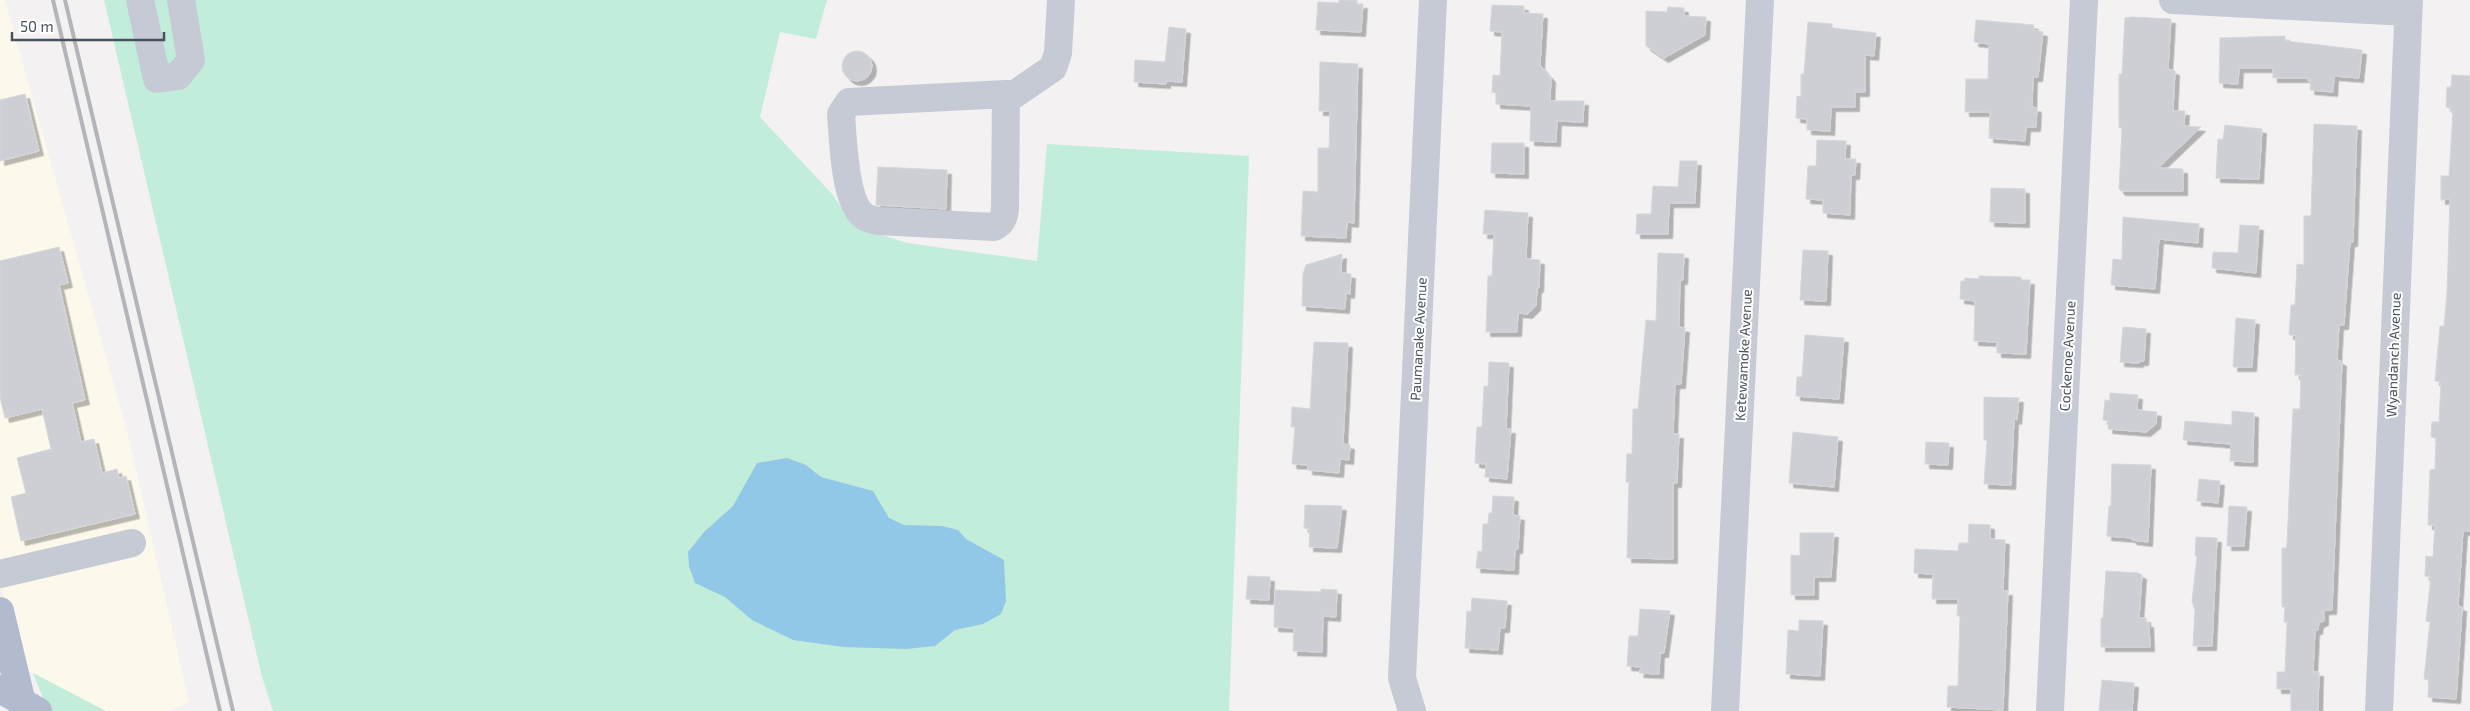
<svg xmlns="http://www.w3.org/2000/svg" width="2470" height="711" font-family="'Exo 2',sans-serif">
  <style>
    .commercial { fill: #fcf9ec }
    .green { fill: #c2edda }
    .water { fill: #91c8e8 }
    .building { fill: #cecfd5; stroke: #d5d6db; filter: url(#shadow) }
    .lines { fill: none; stroke-linecap: round; stroke-linejoin: round }
    .minor { stroke: #c5cad4; stroke-width: 28 }
    .major { stroke: #b2bbce; stroke-width: 28 }
    .rail { stroke: #b3b5ba; stroke-width: 4 }
    .major-bridge { stroke: #b2bbce; stroke-width: 28 }
    .labels { text-anchor: middle; dominant-baseline: central; stroke-width: 4; stroke-linejoin: round; paint-order: stroke }
    .street-label { font-size: 14px; fill: #49515d; stroke: #fff }
  </style>
  <defs>
    <filter id="shadow"><feDropShadow dx="4.5" dy="4.5" stdDeviation="0" flood-color="#0004"/></filter>
  </defs>
  <rect width="100%" height="100%" fill="#f3f1f1"/>
  <path class="commercial" d="M0,0H5L128,435L189,702L169,711H106L18,666L0,581Z"/>
  <path class="green" d="M104,0H827L816,39L780,32L760,117L832,194L854,226L907,243L1037,261L1047,144L1249,156L1229,711H273L262,677Z
    M33,673L106,711H48Z"/>
  <path class="water" d="M787,458L806,465L821,477L873,491L889,518L904,525L942,526L958,530L966,539L1004,560L1006,601L1001,614L983,624L955,630L935,646L906,649L844,647L793,640L752,620L725,597L695,583L689,566L688,552L704,532L733,506L757,463Z"/>
  <path class="building" d="M1339,0H1357V4H1363L1361,32L1316,30L1318,2L1339,3Z
    M1492,5L1524,6V13L1543,14L1540,65L1551,78L1550,101H1584L1583,122L1557,121L1556,142L1530,141L1531,106L1496,104V93L1492,92L1493,75L1500,76L1502,32L1490,31Z
    M1668,7L1684,8V16L1706,17L1705,35L1664,58L1646,46V11L1667,12Z
    M2132,17L2171,19L2168,69L2175,71L2173,111H2185L2184,126L2201,127L2158,168L2183,169V191H2121L2119,189L2122,128H2119V74H2122L2125,18Z
    M1976,20L2034,25L2033,30L2043,32L2038,77H2033L2032,107L2037,108L2036,127H2026L2025,141L1989,138L1990,112H1965L1966,79H1988L1989,44L1974,42Z
    M1808,22L1832,24V28L1876,33L1874,56L1865,55V92H1855V107H1831L1830,131L1807,130V119L1796,118L1797,96L1801,97V74H1804Z
    M1169,27L1186,29L1182,82L1166,81V84L1134,82L1135,60L1165,62Z
    M2285,36V41L2294,42L2362,50L2359,78L2334,76L2333,92L2310,90L2311,81H2308V78H2273V68H2239L2238,84L2219,83L2220,38Z
    M842 66a15 15 0 1 1 30 0a15 15 0 1 1-30 0Z
    M1320,62L1358,64L1354,223L1347,222L1346,238L1301,236L1303,191L1318,192V148H1329L1330,111H1319Z
    M2452,75L2470,76V531H2463L2458,606L2462,607V610L2456,699L2428,697L2429,680L2424,679L2430,622L2426,621L2431,577L2425,576L2426,556L2433,557L2435,525H2428L2430,470L2435,469L2436,438L2431,437L2432,422H2439L2441,382L2435,381L2440,326H2444L2447,293L2450,199L2441,200V176H2449L2453,111H2450V108L2446,107L2447,87H2451Z
    M25,94L39,151L0,161V100Z
    M2314,124L2357,126L2353,242H2350L2344,325H2339L2337,359L2342,362L2332,610H2324V621L2319,623L2318,630H2315L2313,672H2319L2318,711H2291V689H2277V672H2285L2287,622H2284L2285,607H2282V548H2286L2287,544L2293,409H2300L2301,375H2295L2296,335H2289L2291,305H2295L2297,264L2304,265V216H2311Z
    M2225,125L2262,129L2259,179L2216,178L2218,139L2223,140Z
    M1817,140L1846,141L1845,159H1856L1855,175H1851L1850,215L1823,213V200L1806,199L1808,166H1816Z
    M1492,143H1524V174L1491,173Z
    M1680,161H1697L1695,203H1669L1668,234H1636L1637,214H1651L1653,186L1678,187Z
    M878,167L947,170L946,209L876,205Z
    M1991,188L2025,189V223L1990,222Z
    M1485,210L1528,213L1526,259L1540,260L1539,288H1537L1536,306L1528,314L1518,313L1517,332H1486L1488,276H1492L1494,234H1483Z
    M2123,217L2199,224L2198,243L2159,239L2155,289L2111,285L2113,259L2122,260Z
    M2240,225L2259,226L2256,273L2212,268L2213,252L2238,253Z
    M59,247L68,283L59,285L85,400L72,403L81,442L94,439L102,473L117,469L119,478L126,476L135,514L21,541L11,497L26,493L17,458L51,449L42,409L5,418L0,397V261Z
    M1803,250L1828,251L1826,301L1800,300Z
    M1658,253L1684,254L1683,280H1680L1679,327L1685,328L1681,384H1675L1673,434H1679L1677,483H1673V559L1627,558L1629,482H1626L1627,454H1632L1633,409H1638L1646,320L1656,321Z
    M1342,254L1341,273L1351,274L1350,294L1346,293L1345,309L1302,306L1303,274L1306,265Z
    M1979,276L2021,277V280H2030L2026,354L1997,353V342L1974,341L1975,301L1960,299L1961,281H1965V278L1979,279Z
    M2236,318L2255,320L2252,367H2233Z
    M2123,327L2146,329L2144,361H2139V363L2120,362Z
    M1805,335L1844,338L1839,399L1796,396L1797,377H1802Z
    M1314,342L1348,343L1343,444L1350,445L1349,460L1340,459L1339,473L1308,470V465L1292,464L1295,427H1291L1292,407L1310,409Z
    M1489,362L1509,363L1506,429H1511L1507,479L1485,477L1486,464L1475,463L1477,427H1482L1484,386L1488,387Z
    M2110,393L2138,395L2137,410L2157,412L2156,424L2146,432L2108,429L2109,421L2103,420L2105,400L2110,401Z
    M1984,397L2019,398L2017,420L2014,419L2011,485L1984,484L1987,440H1984Z
    M2232,411L2254,413L2253,462L2230,461L2231,444L2183,440L2185,421L2232,425Z
    M1793,432L1838,437L1834,487L1789,483Z
    M1926,442L1949,443L1948,465L1925,464Z
    M2112,464L2151,465L2148,542L2132,540V538L2107,536L2109,506H2111Z
    M2199,479L2220,481L2218,503L2197,501Z
    M1493,496L1514,497L1513,515L1520,516L1518,549H1515L1514,570L1476,568L1478,551L1482,552L1483,524H1488L1489,513H1492Z
    M1305,505L1342,506L1337,548L1309,547L1310,529L1304,528Z
    M2229,506L2247,507L2244,546H2227Z
    M1969,524L1990,525V539L2005,540L2003,591H2008L2003,710L1947,707L1948,686H1958L1960,616H1957L1958,599H1932L1933,574L1914,573L1915,549L1958,551L1959,543H1968Z
    M1800,533H1834L1831,577H1814V595H1791V555L1800,556Z
    M2196,537L2217,538L2212,646H2193L2195,611L2192,601L2197,556H2195Z
    M2106,571L2138,573L2142,575L2139,618H2146V623H2149L2150,647H2101V618H2103Z
    M1248,576L1270,577L1269,600L1246,599Z
    M1321,589L1337,590L1336,617L1323,616L1322,652L1293,651L1294,628L1274,627L1275,590L1321,592Z
    M1472,598L1507,601L1505,628H1500L1498,650L1465,648L1467,611L1471,612Z
    M1640,609L1670,611L1664,653H1660L1659,674L1639,673L1641,667L1627,666L1629,636H1638Z
    M1799,620L1823,621L1820,676L1786,674L1788,630L1799,631Z
    M2102,680L2134,683L2132,711H2099Z"/>
  <g class="lines">
    <path class="minor" d="M140,0L157,79L178,76L191,60L181,0
      M2173,0L2408,12
      M1006,94L1005,209C1004,218 1002,223 994,227L878,221C873,220 868,219 864,216C844,202 843,137 841,114L849,102L1006,94H1015L1053,68L1058,53L1061,0
      M0,574L132,543
      M1412,711L1402,678L1433,0
      M1725,711L1760,0
      M2050,711L2084,0
      M2379,711L2409,0"/>
    <path class="major" d="M0,611L24,711"/>
    <path class="rail" d="M53,0L220,711
      M65,0L233,711"/>
    <path class="major-bridge" d="M0,689L38,711"/>
  </g>
  <g class="labels">
    <g class="street-label">
      <text transform="translate(1418 339) rotate(-87)">Paumanake Avenue</text>
      <text transform="translate(1743 355) rotate(-87)">Ketewamoke Avenue</text>
      <text transform="translate(2393 355) rotate(-88)">Wyandanch Avenue</text>
      <text transform="translate(2067 356) rotate(-87)">Cockenoe Avenue</text>
    </g>
  </g>
  <path d="M12 32v8h152v-8" fill="none" stroke="#49515d" stroke-width="2.5"/>
  <text x="20" y="32" font-size="15" fill="#49515d" stroke="#ffffff" stroke-width="4" paint-order="stroke">50 m</text>
</svg>
